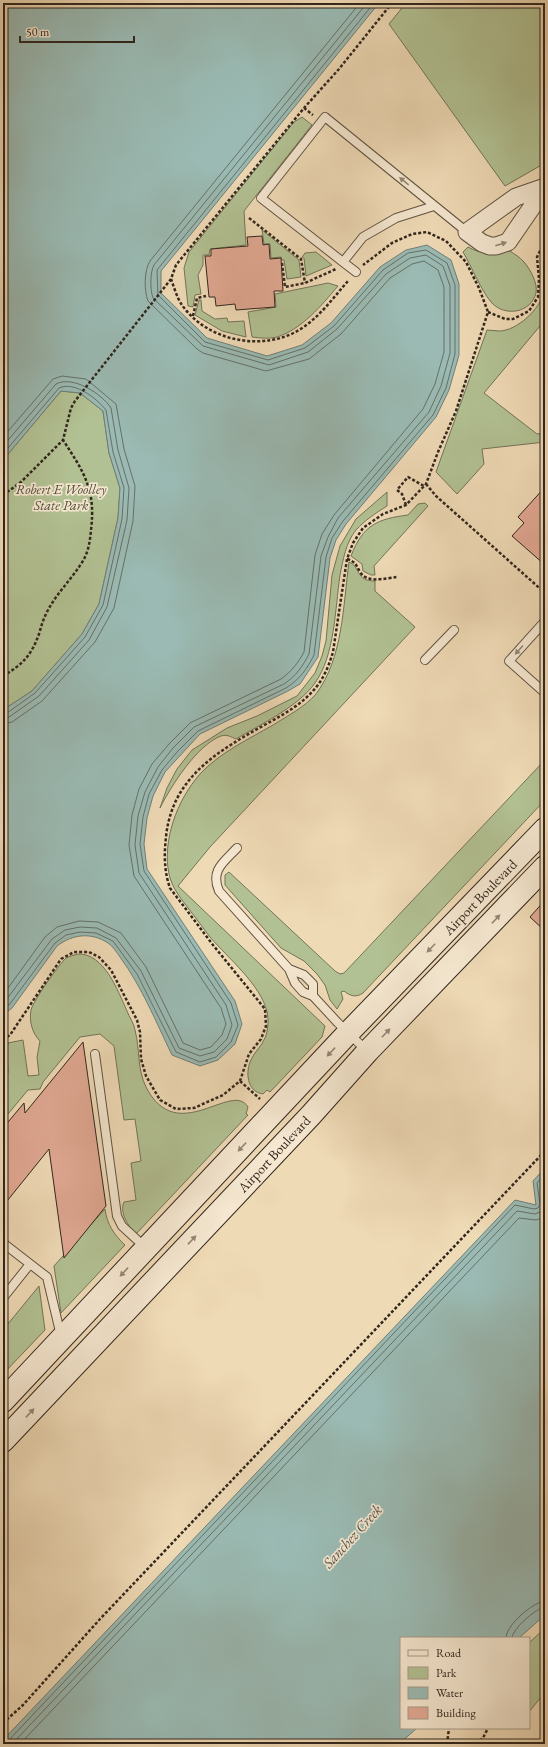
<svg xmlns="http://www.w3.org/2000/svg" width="548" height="1747" font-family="'EB Garamond',serif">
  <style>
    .green { fill: #b2c193; stroke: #727458 }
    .water { fill: #9abab3; stroke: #707f77 }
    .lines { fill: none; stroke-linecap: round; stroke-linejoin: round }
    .shore { stroke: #667068; stroke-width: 1 }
    .building { fill: #e1a893; stroke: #31261d }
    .lane-casing { stroke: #605343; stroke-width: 10 }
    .street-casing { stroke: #605343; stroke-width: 19 }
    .secondary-casing { stroke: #31261d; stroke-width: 24 }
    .path { stroke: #31261d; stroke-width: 2.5; stroke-dasharray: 3 2; stroke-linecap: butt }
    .lane { stroke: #f5e7d0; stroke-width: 8 }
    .street { stroke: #f5e7d0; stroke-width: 17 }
    .secondary { stroke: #f5e7d0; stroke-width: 22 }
    .oneway { fill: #938676 }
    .labels { text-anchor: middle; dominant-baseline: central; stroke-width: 3.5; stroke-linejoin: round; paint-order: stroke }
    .park-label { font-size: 14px; font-style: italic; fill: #514d3a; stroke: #f5e7d0 }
    .street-label { font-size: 14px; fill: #31261d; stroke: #f5e7d0 }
    .water-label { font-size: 15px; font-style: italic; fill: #50524a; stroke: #f5e7d0 }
  </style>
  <rect width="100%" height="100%" fill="#efdab6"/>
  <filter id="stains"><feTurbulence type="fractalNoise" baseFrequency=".005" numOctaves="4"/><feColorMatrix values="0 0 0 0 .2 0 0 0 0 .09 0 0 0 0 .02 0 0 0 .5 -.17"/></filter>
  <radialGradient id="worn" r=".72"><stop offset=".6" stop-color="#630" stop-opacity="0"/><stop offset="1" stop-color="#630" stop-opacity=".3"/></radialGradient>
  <path class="green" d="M406,3H545V163L505,186L389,24Z
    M302,117L312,125L244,211L246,245L210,249L209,255H203V265L198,275L201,294L195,295L193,307L188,306L184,268L189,252L294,122Z
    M262,230L299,260L301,277L287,279L284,260H282L281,257L271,258L270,244H264Z
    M468,247C484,256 492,251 510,251C514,254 520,257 524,262C530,269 538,283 536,293C531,313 505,317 492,303C481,291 472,267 463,252Z
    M316,252L332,265L306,276L304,258L302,257L305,253Z
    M545,261V320L484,393L537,434L545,433V442L482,449L484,464L457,494L436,472L487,330C491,330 495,331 499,331C517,331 540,309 544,292C546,281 542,271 545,261Z
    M328,283L338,286C321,306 302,329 277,337C269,339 260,338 252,337L248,312L276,307L275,294Z
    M199,300H201L202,311L215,319L227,318L228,322L244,321L246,337L222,331L195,315Z
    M61,391L80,393L103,411L109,453L120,488L118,518L99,604L82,634L32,691L3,710V460Z
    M387,492V506C376,513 365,520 356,530C346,542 343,560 340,575C335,609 335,655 315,683C298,707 261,724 236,739C231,737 227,734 221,736C197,745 171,786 160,808L167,788L177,769L192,750L227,728L257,716L297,696L315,673L322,656L326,641L332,575L340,546L356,519Z
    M425,503L428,506L374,566L375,575H371L363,571L362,564L351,556C363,525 377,519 408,515L418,504Z
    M349,562C361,567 355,581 375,581V591L415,627L210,847L178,886L325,1026L322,1037L270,1092L267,1090L263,1094C247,1092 245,1072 251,1060C254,1052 262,1046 265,1038C268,1031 269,1020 267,1012C261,985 228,958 210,937C203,928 196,918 188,908C180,897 172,888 169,874C162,841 177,800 200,774C219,753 249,739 273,725C287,716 305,707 316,694C343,658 343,606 349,562Z
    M543,762L545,763V800L363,993C356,998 350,996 344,991L341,992L343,999L337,1009L330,1000L325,985L317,974L304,961L281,948L225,885V875L229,872L335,971L340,974L344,973Z
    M78,954C104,953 118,991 127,1011C129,1017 134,1023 135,1030C140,1049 137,1069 146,1087C177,1148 232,1080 248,1107L246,1114L248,1115L136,1234C129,1227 119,1213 124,1202L136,1200L131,1163L141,1161L135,1119L124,1120L114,1046L100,1034L80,1037L43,1082L40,1089L28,1090L3,1120V1074L8,1073L7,1049L8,1043L23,1040L28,1076L39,1075L37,1057L40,1041C32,1033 29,1021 31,1010C33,1001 60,963 66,958C70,956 74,955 78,954Z
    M105,1209C107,1224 114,1235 125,1245L61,1313L54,1266Z
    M39,1286L45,1330L3,1374V1330Z
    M545,1628V1692L529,1712V1643Z"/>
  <path class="water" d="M3,3H379L161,271V293L207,338L267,356L302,345L331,323L380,267L406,250L427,245L451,260L459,284V355L449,390L436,417L346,524L336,540L330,558L318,657L300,684L288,691L200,734L165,772L153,796L147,818L144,844L147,869L235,1001L242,1024L235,1044L218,1060L200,1066L172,1055C156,1022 142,987 120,957C117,953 113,946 108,943C91,932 73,934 57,946L12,1008L3,1015V710L32,691L82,634L99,604L118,518L120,488L109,453L103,411L80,393L61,391L3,460Z
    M545,1168V1615L519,1638H401V1728H417L399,1744H3V1740L515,1200L536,1205L533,1181Z"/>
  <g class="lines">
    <path class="shore" d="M3,437L53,379L62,376L86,379L116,404L124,449L135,486L133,521L114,608L95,642L42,701L12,722L3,724
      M3,446L56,384C73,375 102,394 111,408L118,450L129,488L127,520L107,607L89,640L39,696L9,717L3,718
      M3,454L59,388C75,381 96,398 106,410L113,452L124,488L122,519L103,605L85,637L35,693L7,713H3
      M3,995L45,937L57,927L79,921L98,922L121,933L146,967L183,1043L200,1050L211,1047L222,1035L226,1024L221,1008L134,876L129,845L132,815L139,789L152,764L169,744L190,723L281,679C292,671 298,663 304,652L315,555L322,534L334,515L423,409L435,384L444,352V287L438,270L424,261L412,264L390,278L341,334L309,359L266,371L203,353L197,349L148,301C144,291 144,270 150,261L360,3
      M3,1004L52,939L65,930L80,927L97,928L116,938L141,971L179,1048L200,1056L214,1052L227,1039L232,1025L226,1005L139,873L135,845L138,816L145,792L158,767L173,748L194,727L284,684C296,676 303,666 309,654L321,556L328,537L338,518L429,412L441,386L450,353V286L443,266L426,255L410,258L386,274L337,329L308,352L269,365L203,346L153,298C150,290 150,272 154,265L367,3
      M3,1010L9,1005L55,943L66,935L80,932L96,933L113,941L137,974L176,1052L200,1062L216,1057L231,1042L238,1025L231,1003L144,871L140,844L143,817L149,794L162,770L177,752L198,731L286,688C300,679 307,669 314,655L326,557L332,538L343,521L433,415L446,388L455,354V285L447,263L426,250L408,253L383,270L334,326L305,348L268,360L205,342L158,295L157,270L374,3
      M506,1638C506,1625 533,1602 545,1601
      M512,1638C512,1629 536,1608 545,1607
      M3,1743L8,1741L515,1205L534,1209L538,1208L540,1204L537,1183L545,1174
      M12,1744L517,1211L535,1214L542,1211L545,1204L542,1185L545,1181
      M20,1744L519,1218L536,1220L545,1217"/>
  </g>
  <path class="building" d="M262,236L263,245L269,244L270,259L281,258L283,291H274L275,307L236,310L235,304L216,306L215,297H209L205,256H211V249L248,246L247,237Z
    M545,487V565L512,536L524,523L518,517Z
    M545,900V931L530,917Z
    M83,1042L106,1206L64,1258L49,1149L3,1206V1128L24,1103L25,1113Z"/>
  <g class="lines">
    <defs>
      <path id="lane" d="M434,206L396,218L363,237L343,262L261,198L325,117L467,232
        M343,262L356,272
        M545,621L509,661L545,693
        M425,660L454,630
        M237,848C224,862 210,870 219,891L289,969
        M313,996V984L304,975L289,969L295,983L303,992L313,996L338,1023L367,1051
        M95,1054L117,1216L122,1226L146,1248
        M3,1243L47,1277L61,1336
        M3,1298L30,1264"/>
      <path id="street" d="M545,187L516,197L467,232L482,243L490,246H496L508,242L545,188"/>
      <path id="secondary" d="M3,1401L348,1033L545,829
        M3,1441L311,1115L368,1051L545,867"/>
    </defs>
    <use href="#lane" class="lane-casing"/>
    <use href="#street" class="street-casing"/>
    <use href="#secondary" class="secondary-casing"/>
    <path class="path" d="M304,108L313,115
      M249,218L301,259L305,283
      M282,263L285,287L305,283L336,269
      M171,279C174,287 177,298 182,305C207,341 262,352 299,330C319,318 333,298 348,281
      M488,312L505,319H513L529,311L538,297L539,279L537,257L545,241
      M193,316L197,298L206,296
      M426,484L436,496L545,593
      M3,495L21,482L63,440L71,408L75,401L171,279L176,265L304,108L339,69L392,3
      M406,505L402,494L397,490L408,477L424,486
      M347,559C356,562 356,565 360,572C367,584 386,578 397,577
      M3,676C23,664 31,656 39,634C41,627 43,620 46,614C55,595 70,581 81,564C88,554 90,542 91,530C96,490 84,472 63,440
      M3,1040L10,1035L61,959L74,952H89L99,957L111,970L137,1020L140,1032L141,1059L146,1076L160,1100L176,1109L194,1108L223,1095L240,1081L249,1054L261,1039L266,1026L265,1009L213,945L170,888C164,871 164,854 166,837C172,776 220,750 268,723C288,712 307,701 320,682C326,673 330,662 333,652L347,559L353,543L363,528L383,514L406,505L426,484L438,452L456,411L488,312L479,288L466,262L446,241L427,232L412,234L392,243L363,265
      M240,1081L260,1099
      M3,1723L23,1705L100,1619L545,1151
      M447,1744L449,1728
      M476,1744L483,1738L488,1728"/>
    <use href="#lane" class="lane"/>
    <use href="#street" class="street"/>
    <use href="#secondary" class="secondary"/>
  </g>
  <defs><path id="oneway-solid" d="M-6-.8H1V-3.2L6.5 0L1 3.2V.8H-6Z"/></defs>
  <g class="oneway">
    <use href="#oneway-solid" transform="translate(404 181) rotate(-141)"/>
    <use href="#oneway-solid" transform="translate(501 244) rotate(-18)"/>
    <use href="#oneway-solid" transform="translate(519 650) rotate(132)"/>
    <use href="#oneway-solid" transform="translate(496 919) rotate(-47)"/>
    <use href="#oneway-solid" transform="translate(431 948) rotate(134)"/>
    <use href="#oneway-solid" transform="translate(386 1033) rotate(-46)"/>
    <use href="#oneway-solid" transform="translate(331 1052) rotate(133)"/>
    <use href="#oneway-solid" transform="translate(242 1147) rotate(133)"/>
    <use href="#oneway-solid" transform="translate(192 1240) rotate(-47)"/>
    <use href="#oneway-solid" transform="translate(124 1272) rotate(133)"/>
    <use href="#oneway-solid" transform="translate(30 1413) rotate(-47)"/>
  </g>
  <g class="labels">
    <g class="park-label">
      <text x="61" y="489">Robert E Woolley<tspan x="61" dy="16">State Park</tspan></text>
    </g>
    <g class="street-label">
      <text transform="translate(480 897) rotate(-46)">Airport Boulevard</text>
      <text transform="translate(274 1154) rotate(-47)">Airport Boulevard</text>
    </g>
    <g class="water-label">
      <text transform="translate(352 1536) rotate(-48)">Sanchez Creek</text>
    </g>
  </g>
  <rect width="548" height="1747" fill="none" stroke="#efdab6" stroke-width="16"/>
  <rect x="4" y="4" width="540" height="1739" fill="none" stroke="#31261d" stroke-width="2"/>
  <rect x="8" y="8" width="532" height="1731" fill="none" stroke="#31261d"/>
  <rect x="400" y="1637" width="130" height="92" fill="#f5e7d0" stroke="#a79a88"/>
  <rect x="408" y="1650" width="20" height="6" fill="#f5e7d0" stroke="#a79a88"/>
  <text x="436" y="1657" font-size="12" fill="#31261d">Road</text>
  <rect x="408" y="1667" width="20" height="12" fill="#b2c193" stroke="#a79a88"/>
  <text x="436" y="1677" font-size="12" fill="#31261d">Park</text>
  <rect x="408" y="1687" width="20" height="12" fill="#9abab3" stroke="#a79a88"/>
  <text x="436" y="1697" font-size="12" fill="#31261d">Water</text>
  <rect x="408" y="1707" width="20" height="12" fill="#e1a893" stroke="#a79a88"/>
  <text x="436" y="1717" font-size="12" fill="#31261d">Building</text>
  <path d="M20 36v6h114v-6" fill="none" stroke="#31261d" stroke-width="2"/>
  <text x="26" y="36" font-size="12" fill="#31261d" stroke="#f5e7d0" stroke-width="3" paint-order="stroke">50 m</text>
  <rect width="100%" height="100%" filter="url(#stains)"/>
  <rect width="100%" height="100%" fill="url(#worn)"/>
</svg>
